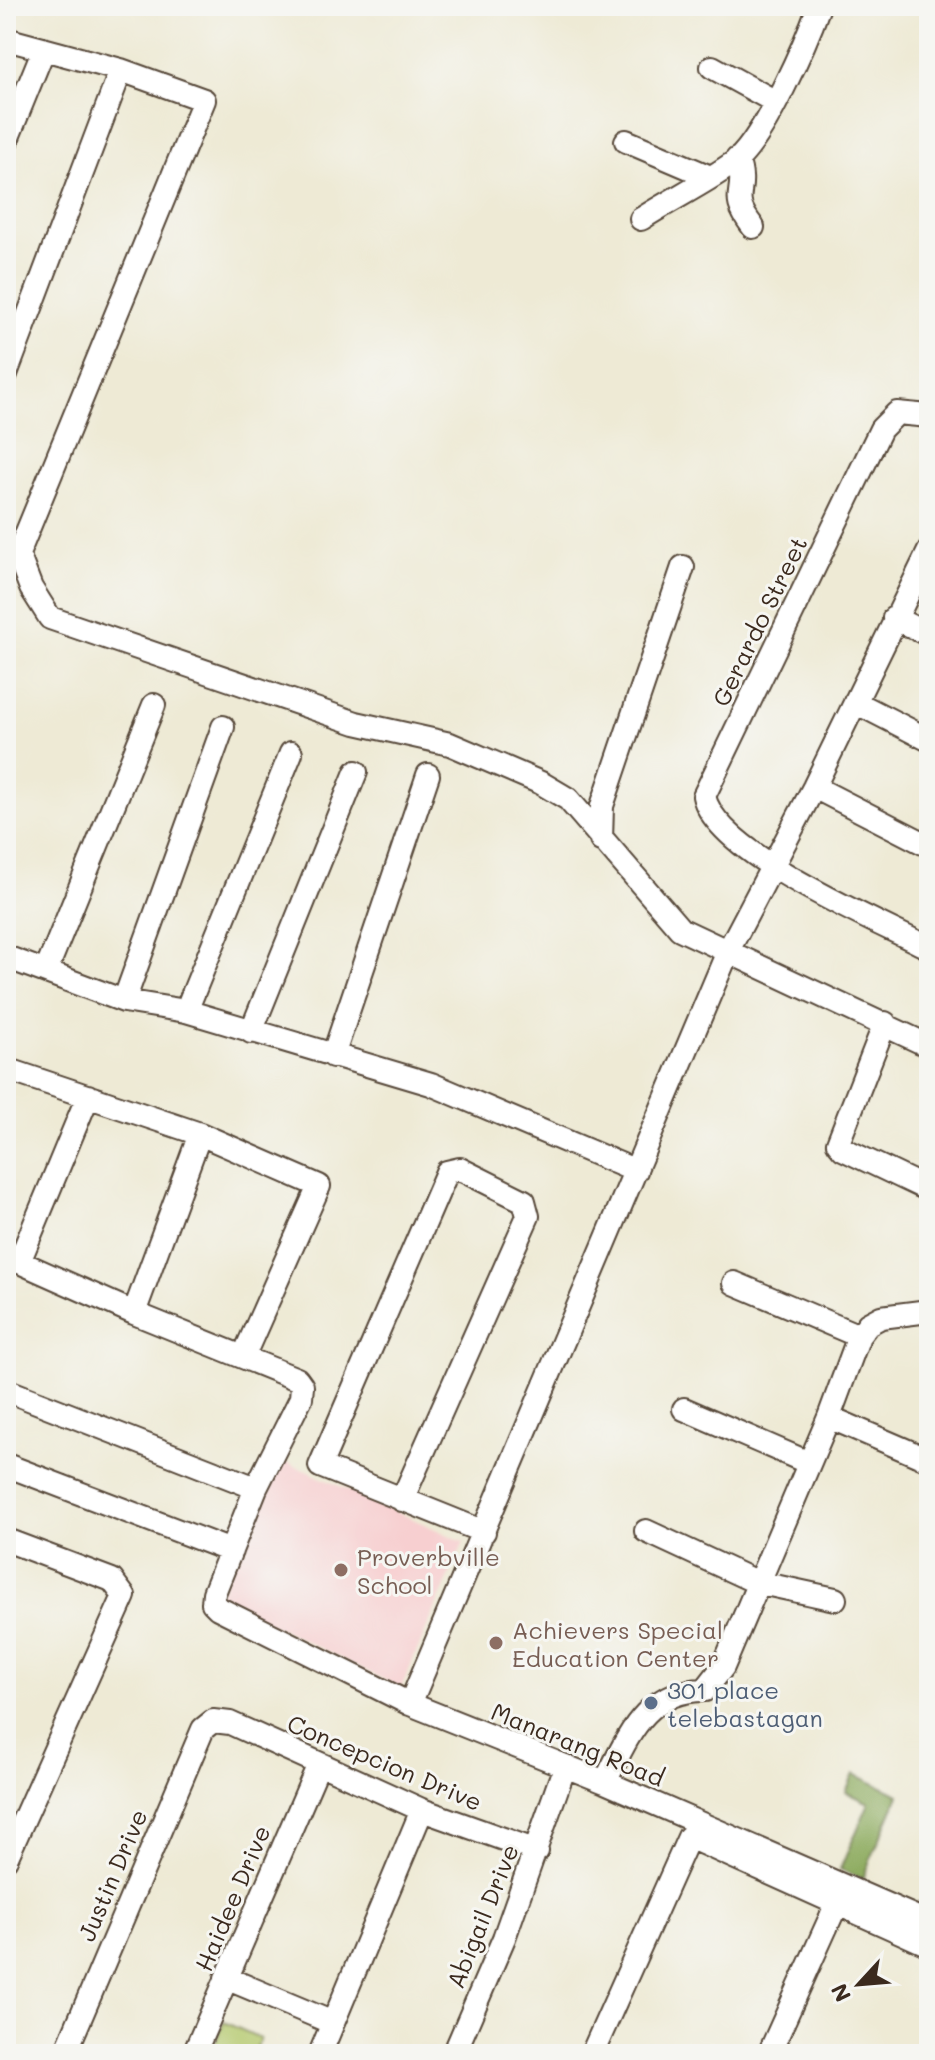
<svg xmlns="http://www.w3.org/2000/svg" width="935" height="2060" font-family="Mali,sans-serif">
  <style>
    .built { fill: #f7cfd0 }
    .green { fill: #b3c86c; stroke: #777945; stroke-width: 2 }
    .forest { fill: #8eac60; stroke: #646b3f; stroke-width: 2 }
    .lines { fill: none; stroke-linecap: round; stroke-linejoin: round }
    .minor-casing { stroke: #564739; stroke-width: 26 }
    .minor { stroke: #fff; stroke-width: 22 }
    .education-dot { fill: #8d6e63; stroke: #f6f6f2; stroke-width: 3 }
    .service-dot { fill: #5c6f8a; stroke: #f6f6f2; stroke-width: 3 }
    .labels { text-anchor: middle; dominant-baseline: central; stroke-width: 6; stroke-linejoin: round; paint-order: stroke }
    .street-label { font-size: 24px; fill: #3b2a1e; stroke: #f6f6f2 }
    .education-label { font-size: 24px; fill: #785e54; stroke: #f6f6f2; text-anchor: start }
    .service-label { font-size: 24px; fill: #4e5e75; stroke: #f6f6f2; text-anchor: start }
  </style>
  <rect width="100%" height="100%" fill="#f6f6f2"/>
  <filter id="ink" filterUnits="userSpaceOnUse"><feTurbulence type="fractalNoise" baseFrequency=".0125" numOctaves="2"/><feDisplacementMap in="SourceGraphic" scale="16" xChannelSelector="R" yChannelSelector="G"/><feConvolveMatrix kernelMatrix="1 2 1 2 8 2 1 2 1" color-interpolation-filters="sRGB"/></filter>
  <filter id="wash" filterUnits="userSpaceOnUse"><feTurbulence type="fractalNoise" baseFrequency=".006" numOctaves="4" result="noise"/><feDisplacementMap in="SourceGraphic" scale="32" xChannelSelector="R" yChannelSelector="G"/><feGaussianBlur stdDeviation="1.8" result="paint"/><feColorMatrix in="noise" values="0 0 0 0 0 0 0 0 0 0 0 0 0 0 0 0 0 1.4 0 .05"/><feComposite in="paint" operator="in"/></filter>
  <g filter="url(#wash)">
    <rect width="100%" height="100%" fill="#eeead5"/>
    <path class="built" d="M277,1458L464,1542L401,1688L218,1598Z"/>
    <path class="green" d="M224,2022L260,2038L254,2054H210Z"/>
    <path class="forest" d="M854,1774L899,1795L862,1879L840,1869L869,1803L846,1792Z"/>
  </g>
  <g filter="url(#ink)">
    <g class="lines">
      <defs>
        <path id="minor" d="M6,39L121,70L204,100L18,554L31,588L50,618L356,723L450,744L541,783L568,799L680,929L929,1046
          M712,67L774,101
          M626,141L708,176
          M6,142L43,51
          M737,159C750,196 726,192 753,227
          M641,219C670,200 711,180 737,160C765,136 806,42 819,6
          M6,374L121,70
          M929,416L897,413L881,429L704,796C716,854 877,921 929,948
          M894,618L929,635
          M855,702L929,740
          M814,787L929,846
          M601,840L602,806L683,567
          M6,957L124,1001L186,1011L431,1084L636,1171
          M46,971L154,705
          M124,1001L223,727
          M186,1011L291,753
          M885,1023L838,1143L843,1149L929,1190
          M251,1032L356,772
          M333,1056L428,775
          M6,1069L200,1134L319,1186L244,1355
          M6,1256L134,1313L297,1379L302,1386L301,1398L256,1488L214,1593L213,1603L218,1608L410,1704L605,1782L929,1923
          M19,1262L88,1096
          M734,1283L859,1336
          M134,1313L200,1134
          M6,1390L256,1488
          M684,1409L809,1463
          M829,1417L924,1458
          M6,1465L231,1551
          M402,1500L528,1216L524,1201L460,1169L447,1172L320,1466L484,1532
          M646,1531L756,1582L835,1599
          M6,1540L112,1580L124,1596L6,1859
          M410,1704L729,949L814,787L929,551
          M605,1782C629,1735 645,1690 705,1690L723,1667L829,1417L859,1336L868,1324L881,1317L929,1311
          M226,1978L333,2023
          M65,2054L203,1729L213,1721L230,1723L422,1810L537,1851
          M194,2054L319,1764
          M320,2054L422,1810
          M454,2054L504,1938L565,1766
          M592,2054L689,1837L929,1945
          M769,2054L838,1901"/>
      </defs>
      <use href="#minor" class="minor-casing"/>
      <use href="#minor" class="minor"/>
    </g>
  </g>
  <g class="education-dot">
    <circle cx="341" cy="1570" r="8"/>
    <circle cx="496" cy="1643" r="8"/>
  </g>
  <circle class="service-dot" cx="651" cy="1703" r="8"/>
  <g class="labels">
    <g class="street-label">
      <text transform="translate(759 621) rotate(-64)">Gerardo Street</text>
      <text transform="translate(578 1744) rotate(22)">Manarang Road</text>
      <text transform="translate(385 1762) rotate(23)">Concepcion Drive</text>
      <text transform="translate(112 1875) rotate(-67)">Justin Drive</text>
      <text transform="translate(232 1898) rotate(-67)">Haidee Drive</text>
      <text transform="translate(482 1916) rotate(-68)">Abigail Drive</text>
    </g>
    <g class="education-label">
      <text x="357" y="1556">Proverbville<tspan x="357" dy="28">School</tspan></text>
      <text x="512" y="1629">Achievers Special<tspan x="512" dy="28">Education Center</tspan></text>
    </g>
    <g class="service-label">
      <text x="667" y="1689">301 place<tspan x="667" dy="28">telebastagan</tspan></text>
    </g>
  </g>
  <rect width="935" height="2060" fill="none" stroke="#f6f6f2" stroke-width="32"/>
  <g transform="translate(859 1984) rotate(244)" stroke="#f6f6f2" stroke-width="6" paint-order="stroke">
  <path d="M0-6L14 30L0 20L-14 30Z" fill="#3b2a1e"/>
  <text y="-12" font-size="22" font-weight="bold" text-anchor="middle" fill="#3b2a1e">N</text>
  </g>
</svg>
